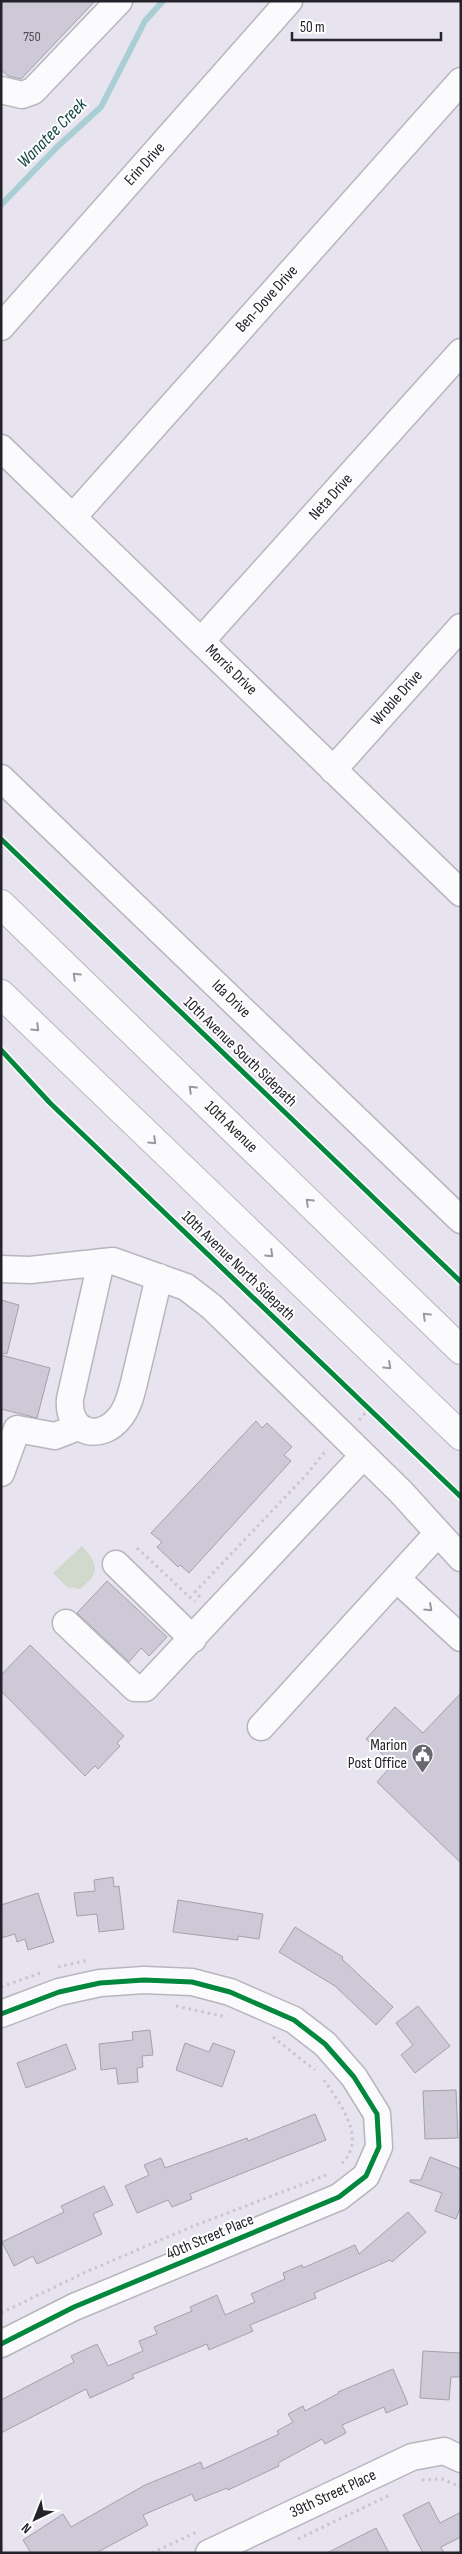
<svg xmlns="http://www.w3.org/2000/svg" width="462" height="2554" font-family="'Sofia Sans Condensed',sans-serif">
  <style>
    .green { fill: #d1d8cc }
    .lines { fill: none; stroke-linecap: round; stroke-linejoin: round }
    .stream { stroke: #a9ced4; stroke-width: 6 }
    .building { fill: #cdc9d6; stroke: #a3a1a9 }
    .minor-casing { stroke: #b8b5be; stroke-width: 29 }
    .major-casing { stroke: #b8b5be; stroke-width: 30 }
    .path { stroke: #c8c6cc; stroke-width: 3; stroke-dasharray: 2.5 4; stroke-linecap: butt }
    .minor { stroke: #fbfbfd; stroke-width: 26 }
    .major { stroke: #fbfbfd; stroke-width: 28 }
    .cycleway-casing { stroke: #fff; stroke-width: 8 }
    .cycleway { stroke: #00873e; stroke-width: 5 }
    .oneway { stroke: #9a999e }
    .labels { text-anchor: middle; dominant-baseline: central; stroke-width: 4; stroke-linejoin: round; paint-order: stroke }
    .number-label { font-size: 14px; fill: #4e4c55 }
    .street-label { font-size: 16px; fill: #24222a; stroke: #fff }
    .poi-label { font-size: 16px; fill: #24222a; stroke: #fff; text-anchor: end }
    .water-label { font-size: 18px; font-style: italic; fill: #0d3f43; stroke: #fff }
  </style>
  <rect width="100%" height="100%" fill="#e7e4ef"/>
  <path class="green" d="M82,1546C98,1564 101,1573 80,1589L67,1587L53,1573Z"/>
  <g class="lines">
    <path class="stream" d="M1,205L57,147L101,107L145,21L163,1"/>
  </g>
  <path class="building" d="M1,1H95L21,79L8,76L1,70Z
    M1,1300L19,1305L7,1354L1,1353Z
    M1,1355L50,1368L37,1418L1,1409Z
    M256,1421L262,1428L267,1423L292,1447L284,1455L291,1461L189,1573L180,1565L178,1567L157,1547L162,1542L151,1533Z
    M107,1581L167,1637L149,1656L141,1648L129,1662L77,1613Z
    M30,1645L124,1736L117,1743L120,1746L98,1769L95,1766L85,1776L1,1691V1675Z
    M461,1693V1863L377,1782L393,1764L366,1739L395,1707L423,1733Z
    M113,1877L114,1887L119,1886L124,1929L99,1932L97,1914L77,1916L74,1893L95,1891L94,1880Z
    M38,1893L54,1942L28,1950L25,1939L17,1942L15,1934L1,1938V1905Z
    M178,1900L263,1914L259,1939L238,1936V1940L173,1932Z
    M295,1927L343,1957L342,1959L393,2007L376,2025L335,1986L279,1952Z
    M418,2006L450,2046L415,2073L401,2055L413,2045L396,2023Z
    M150,2030L153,2055L142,2056L143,2067L137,2068L138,2082L118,2084L116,2068L101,2070L99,2044L133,2040L132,2032Z
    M185,2043L209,2052L213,2043L235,2051L222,2087L176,2070Z
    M66,2044L76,2069L26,2088L17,2063Z
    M456,2090L458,2138L425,2139L423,2091Z
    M315,2114L326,2140L190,2194L192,2199L172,2207L168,2200L137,2213L125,2186L149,2175L144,2165L161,2158L165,2168L247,2138L248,2141Z
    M430,2157L461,2169V2205L456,2219L435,2211L442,2193L410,2182V2180H421Z
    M104,2186L113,2205L93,2214L102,2234L37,2264L33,2256L14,2266L2,2242L64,2212L61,2206Z
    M408,2212L426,2232L392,2262L390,2260L314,2293L316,2298L250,2325L253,2331L209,2350L207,2344L132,2375L134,2378L90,2398L86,2389L1,2433V2400L74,2362L71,2356L97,2344L108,2366L143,2351L139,2341L157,2334L154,2327L192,2311L190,2307L217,2295L225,2315L255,2302L251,2294L285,2279L283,2273L302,2265L303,2268L355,2245L359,2254Z
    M423,2351L461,2353V2377H451L449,2400L420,2398Z
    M393,2369L408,2404L386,2413L384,2407L342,2425L346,2433L325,2444L322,2439L278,2463L279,2466L228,2490L227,2488L195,2501L192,2494L143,2515L148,2525L96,2553H31L23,2540L63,2514L71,2527L145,2485L201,2462L203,2469L279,2434L277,2431L293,2422L288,2414L303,2406L305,2411L339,2393L338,2392Z
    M429,2502L440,2523L461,2512V2537L441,2547L444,2553H423L403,2515Z
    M376,2528L389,2553H327Z"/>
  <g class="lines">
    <defs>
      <path id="minor" d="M1,90L22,95L33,91L119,1
        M1,327L289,1
        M1,448L461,893
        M73,517L461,81
        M201,641L461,352
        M333,770L461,627
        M1,778L461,1220
        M101,1262L70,1399C67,1434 101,1443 121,1416C131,1403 134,1381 138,1366C145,1336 152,1306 159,1277
        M1,1269L30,1270L113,1261L186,1287L212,1307L401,1492L461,1558
        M1,1473L17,1429L55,1436L78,1427
        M116,1564L193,1639
        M397,1579L461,1638
        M66,1623L135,1688H145L363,1456
        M261,1727L437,1534
        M1,2014L59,1992L100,1983L144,1980L192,1982L230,1992L294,2020L325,2044L354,2077L377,2114L379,2147L366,2176L339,2197L74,2307L1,2344
        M209,2553L412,2457L444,2451L461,2459"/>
      <path id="major" d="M1,904L461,1350
        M1,994L461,1436"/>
    </defs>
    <use href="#minor" class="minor-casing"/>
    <use href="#major" class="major-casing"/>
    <path class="path" d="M359,1420L369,1409
      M137,1548L195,1602
      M200,1597L195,1592L307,1474L327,1449
      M58,1967L89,1960
      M1,1987L43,1972
      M176,2006L226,2017
      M273,2037L315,2070
      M324,2080C340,2104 369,2140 340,2165
      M1,2313L88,2271L191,2227L329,2174
      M422,2480L442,2479L461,2487
      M298,2539L392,2494
      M1,2547L5,2553
      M152,2553L197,2532"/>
    <use href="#minor" class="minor"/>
    <use href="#major" class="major"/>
    <defs>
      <path id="cycleway" d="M1,839L461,1282
        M1,1050L50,1103L461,1497
        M1,2014L59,1992L100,1983L144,1980L192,1982L230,1992L294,2020L325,2044L354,2077L377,2114L379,2147L366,2176L339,2197L74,2307L1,2344"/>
    </defs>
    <use href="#cycleway" class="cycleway-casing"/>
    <use href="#cycleway" class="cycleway"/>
  </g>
  <defs><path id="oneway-chevron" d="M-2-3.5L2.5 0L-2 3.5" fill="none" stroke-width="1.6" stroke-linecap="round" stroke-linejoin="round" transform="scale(1.25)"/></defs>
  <g class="oneway">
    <use href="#oneway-chevron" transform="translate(76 976) rotate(-136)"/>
    <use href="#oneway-chevron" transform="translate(36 1028) rotate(44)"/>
    <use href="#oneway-chevron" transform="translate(192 1089) rotate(-136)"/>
    <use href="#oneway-chevron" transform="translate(153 1141) rotate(44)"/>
    <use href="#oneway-chevron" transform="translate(309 1202) rotate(-136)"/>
    <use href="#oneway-chevron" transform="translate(270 1254) rotate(44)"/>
    <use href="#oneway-chevron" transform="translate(426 1316) rotate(-136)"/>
    <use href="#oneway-chevron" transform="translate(388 1366) rotate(43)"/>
    <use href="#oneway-chevron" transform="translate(429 1608) rotate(43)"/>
  </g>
  <defs>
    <symbol id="civic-pin" viewBox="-11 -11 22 30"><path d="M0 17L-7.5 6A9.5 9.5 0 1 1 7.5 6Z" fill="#68666f" stroke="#fff"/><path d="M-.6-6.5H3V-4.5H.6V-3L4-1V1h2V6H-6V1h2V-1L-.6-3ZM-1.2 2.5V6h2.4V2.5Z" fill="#fff"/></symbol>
  </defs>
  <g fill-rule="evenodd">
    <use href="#civic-pin" x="410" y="1742" width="25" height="34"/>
  </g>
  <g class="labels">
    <g class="number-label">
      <text x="32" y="36">750</text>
    </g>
    <g class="street-label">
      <text transform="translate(145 164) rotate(-48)">Erin Drive</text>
      <text transform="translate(267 299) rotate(-48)">Ben-Dove Drive</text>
      <text transform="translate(331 497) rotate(-48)">Neta Drive</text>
      <text transform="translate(231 670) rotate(44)">Morris Drive</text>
      <text transform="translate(397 698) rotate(-48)">Wroble Drive</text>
      <text transform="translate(231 999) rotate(44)">Ida Drive</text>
      <text transform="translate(240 1052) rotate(44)">10th Avenue South Sidepath</text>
      <text transform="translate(231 1127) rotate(44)">10th Avenue</text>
      <text transform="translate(238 1266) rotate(44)">10th Avenue North Sidepath</text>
      <text transform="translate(210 2237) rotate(-23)">40th Street Place</text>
      <text transform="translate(333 2494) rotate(-25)">39th Street Place</text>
    </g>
    <g class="poi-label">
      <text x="407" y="1745">Marion<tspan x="407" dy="18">Post Office</tspan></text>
    </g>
    <g class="water-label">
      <text transform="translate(52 133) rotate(-45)">Wanatee Creek</text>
    </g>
  </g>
  <rect width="462" height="2554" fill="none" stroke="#24222a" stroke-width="5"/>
  <g transform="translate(35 2519) rotate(223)" stroke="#ffffff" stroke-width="4" paint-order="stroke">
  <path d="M0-4L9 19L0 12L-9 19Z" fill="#24222a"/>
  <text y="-8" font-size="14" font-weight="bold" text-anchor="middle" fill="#24222a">N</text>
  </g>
  <path d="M292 32v8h149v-8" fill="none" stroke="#24222a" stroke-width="2.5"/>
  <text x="300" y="32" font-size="15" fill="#24222a" stroke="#ffffff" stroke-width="4" paint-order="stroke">50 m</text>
</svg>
